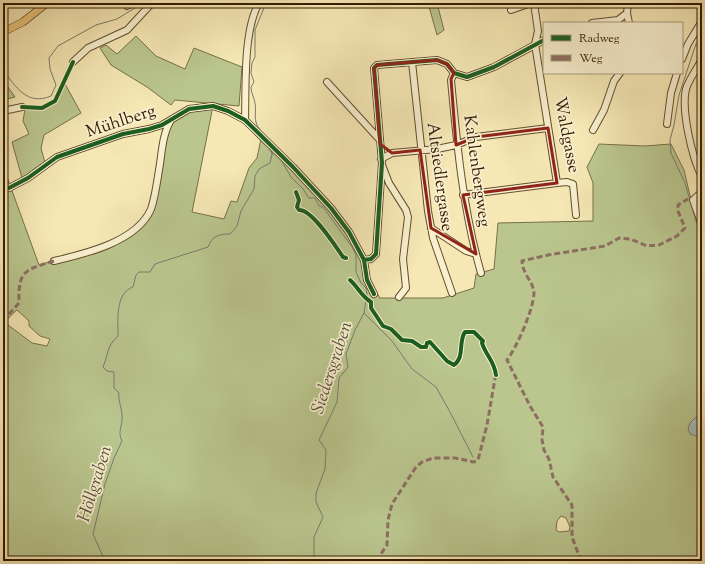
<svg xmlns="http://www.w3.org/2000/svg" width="705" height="564" font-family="'Sorts Mill Goudy',serif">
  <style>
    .green { fill: #bac68e; stroke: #787047; fill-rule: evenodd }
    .water { fill: #a3bdba; stroke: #777c70 }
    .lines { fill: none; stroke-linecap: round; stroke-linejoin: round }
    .stream { stroke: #777c70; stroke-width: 1 }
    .minor-casing { stroke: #654e2d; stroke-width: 8 }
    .major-casing { stroke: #351b00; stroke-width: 8 }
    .minor { stroke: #f8f0cf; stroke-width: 6 }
    .major { stroke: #eac47a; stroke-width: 7 }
    .quiet { stroke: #8d6e63; stroke-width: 3; stroke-dasharray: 6 3; stroke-linecap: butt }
    .cycleway-casing { stroke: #f8f0cf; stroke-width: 6 }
    .cycleway { stroke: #1b5e20; stroke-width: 4 }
    .marked { fill: none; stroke: #8f2418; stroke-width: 3; stroke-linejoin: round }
    .labels { text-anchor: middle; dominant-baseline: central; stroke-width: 3.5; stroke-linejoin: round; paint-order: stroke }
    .street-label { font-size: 17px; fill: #351b00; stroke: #f8f0cf }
    .water-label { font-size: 18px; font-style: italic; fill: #5c5441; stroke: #f8f0cf }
  </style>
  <rect width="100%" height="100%" fill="#f5e8b5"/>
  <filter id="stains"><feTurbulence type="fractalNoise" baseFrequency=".005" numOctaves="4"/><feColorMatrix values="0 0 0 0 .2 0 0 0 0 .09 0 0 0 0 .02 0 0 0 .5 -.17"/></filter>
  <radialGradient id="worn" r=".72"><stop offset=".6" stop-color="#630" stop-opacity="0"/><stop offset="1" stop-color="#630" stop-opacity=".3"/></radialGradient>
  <path class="green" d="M428,3H437L444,30L437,35Z
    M136,36L156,56L185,69L194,48L242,67L239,106L175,100L171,105L147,87L111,65L100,48L106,45L117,54Z
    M3,80L15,97L3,100Z
    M65,84L81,113L44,135L41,148L45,163L22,178L12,142L29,134L23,121L25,109C30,109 35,110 40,110C55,109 60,95 65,84Z
    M213,106L192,212L224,219L231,201L237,202L249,168L257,158L261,139L303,178L348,232L362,260L368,279L380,298H443L474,288L476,274L494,269L498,223L593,221V183L587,167L599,144L645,146L671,144L684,170L691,200L702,228V561H3V153L7,177L39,265L111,244L136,227L147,215L168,126L180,113ZM17,310L29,321V326L40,336L50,339L47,346L32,343L4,322ZM561,516L566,518L570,527L569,531L559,532L556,530L557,521Z"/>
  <path class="water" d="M696,417L698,420L697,431L700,433L698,437L690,434L688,429L690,423Z"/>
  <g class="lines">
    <path class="stream" d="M3,70C16,87 27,106 51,96L56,85L50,69L49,58L58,46L96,25L117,19L143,3
      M260,130C252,120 257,112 255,103C254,97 251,93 251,87L254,82L251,73L252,63L255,57V30L266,3
      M267,145L273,155
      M280,158L291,177L303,189L309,198H315L319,206L323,207L352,247L356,255V272L361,283L366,288L367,294L364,313L355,330L346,354L348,367L339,378L337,402L319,440L326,450L325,469L316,493V502L323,517L314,537V561
      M690,201L685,183L671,153L670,140L674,125L679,95L696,44L702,36
      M691,204L696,221L702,233
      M364,313L392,341L412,369L436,387L450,412L473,457
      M105,561L93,534L105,484L114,458L122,441C117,432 123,425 122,416C122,408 118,401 119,393L114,388V372L107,371L103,367C109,353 106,347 118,336C118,320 115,293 133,287L136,275L139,272H150L155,264L208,247C212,236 219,234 230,234L237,226L241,211L254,189L255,176L259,169L270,163L272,154"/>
    <defs>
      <path id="minor" d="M534,3L538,31L535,44L557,183L567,182L573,184L576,215
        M127,6L133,3
        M511,10L531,3
        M627,13L629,23
        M592,23L618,20L627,13L628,3
        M682,59L688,44L702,21
        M702,59C697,69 689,79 686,89C681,110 692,158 702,177
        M73,62L88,48L127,30L152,3
        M412,62L428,211L433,238L452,293
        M454,73L451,80C457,145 463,210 481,273
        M327,82L379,139
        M3,111L22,107
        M245,120C246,89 243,30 259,3
        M667,124L671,93L677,73
        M593,130L604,110L614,81L620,73
        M381,159L392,153L437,149L456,145L476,137L548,128
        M382,165L389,183L406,210L408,217L403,259L406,288L399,297
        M9,188L28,178L57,157L123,134L149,129L162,125L189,109L213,106L228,111L245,120L293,167L331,208L349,232L364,260L367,280L374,294
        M702,192L693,200L702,225
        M463,195L557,183
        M431,228L466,251L476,254
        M364,260L371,259L376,254L382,163L374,68L377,65L437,60L447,64L454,73L467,77L494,67L544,40
        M54,261C84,254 137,242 151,209C155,198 157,182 159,170C162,153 162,135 171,120"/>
      <path id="major" d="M3,32L23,22L47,3"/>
    </defs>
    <use href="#minor" class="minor-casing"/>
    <use href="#major" class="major-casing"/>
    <use href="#minor" class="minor"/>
    <use href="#major" class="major"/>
    <path class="quiet" d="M3,321L19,303C18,271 24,270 54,261
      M376,561L387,545L388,520L392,504L416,467L422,462L433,458H455L474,462L478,460L487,425L496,373
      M581,561L572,537V505L553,477L549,459L544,450L542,440L543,427L530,406L507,360C516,349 534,308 534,293C534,283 522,273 522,261L548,255L605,246L619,238L630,239L647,246L659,245L677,236L685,228L678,211V205L688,199"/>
    <defs>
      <path id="cycleway" d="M22,107L42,108L55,101L73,62
        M9,188L28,178L57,157L123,134L149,129L162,125L189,109L213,106L228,111L245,120L293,167L331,208L349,232L364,260L367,280L374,294
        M296,192L299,200L297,207L299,210C312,209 336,247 343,257L346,258
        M364,260L371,259L376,254L382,163L374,68L377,65L437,60L447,64L454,73L467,77L494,67L544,40
        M350,280C358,287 362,297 371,302V308L383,326L391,329L402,340L412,341L421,347H426L427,343L430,342L447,361L454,365C465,357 458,342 465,332H474L483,341L482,343C486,356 494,360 496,375"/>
    </defs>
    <use href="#cycleway" class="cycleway-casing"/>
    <use href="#cycleway" class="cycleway"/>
  </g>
  <path class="marked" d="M437,60L447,64L454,73L451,79L456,145L476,137L548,128L557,183L463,195L476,254L431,228L420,150L392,153L380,144L374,68L377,65Z"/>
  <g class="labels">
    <g class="street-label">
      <text transform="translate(121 122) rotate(-18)">Mühlberg</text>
      <text transform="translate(566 135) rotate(79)">Waldgasse</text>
      <text transform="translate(476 171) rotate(82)">Kahlenbergweg</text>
      <text transform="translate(439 177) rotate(82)">Altsiedlergasse</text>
    </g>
    <g class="water-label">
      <text transform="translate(333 368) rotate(-72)">Siedersgraben</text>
      <text transform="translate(96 484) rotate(-73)">Höllgraben</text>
    </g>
  </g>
  <rect width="705" height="564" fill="none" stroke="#f5e8b5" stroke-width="16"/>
  <rect x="4" y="4" width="697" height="556" fill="none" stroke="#351b00" stroke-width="2"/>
  <rect x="8" y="8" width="689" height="548" fill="none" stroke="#351b00"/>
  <rect x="543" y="22" width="140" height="52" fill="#f8f0cf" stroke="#aa9b7c"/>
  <rect x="551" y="35" width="20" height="6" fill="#1b5e20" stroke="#aa9b7c"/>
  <text x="579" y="42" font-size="12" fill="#351b00">Radweg</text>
  <rect x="551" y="55" width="20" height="6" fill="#8d6e63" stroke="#aa9b7c"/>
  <text x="579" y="62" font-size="12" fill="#351b00">Weg</text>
  <rect width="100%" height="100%" filter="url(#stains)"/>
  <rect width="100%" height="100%" fill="url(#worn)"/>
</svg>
